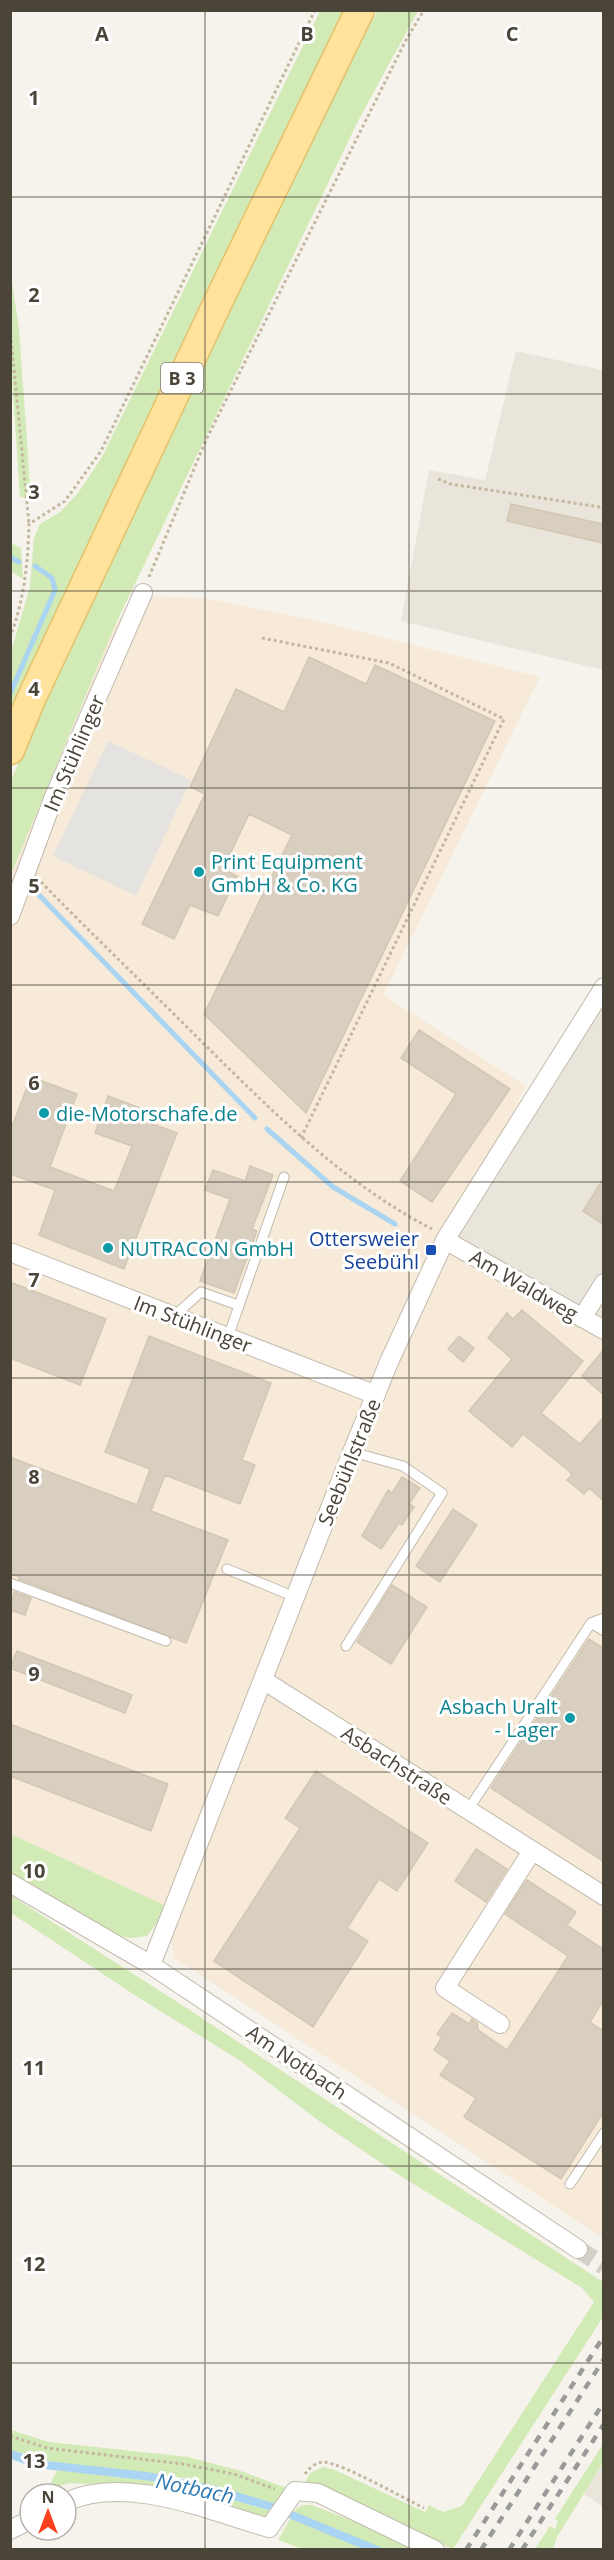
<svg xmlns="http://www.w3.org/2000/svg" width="614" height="2560" font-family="'Open Sans',sans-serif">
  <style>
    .residential { fill: #eae5da }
    .commercial { fill: #f7ead8 }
    .green { fill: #d2eab5 }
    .parking { fill: #e5e3e0 }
    .water { fill: #a9d4f2 }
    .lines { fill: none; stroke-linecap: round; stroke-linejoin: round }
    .stream { stroke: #a9d4f2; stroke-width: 5 }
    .building { fill: #d8cfc1; stroke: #d3c7b4; stroke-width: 1.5 }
    .minor-tunnel { stroke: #d4d0c8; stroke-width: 18; stroke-dasharray: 18 9; stroke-linecap: butt }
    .service-casing { stroke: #c2bbae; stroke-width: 11 }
    .minor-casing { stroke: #c2bbae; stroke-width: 20 }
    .primary-casing { stroke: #e6c16a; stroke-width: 31 }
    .path { stroke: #c4b79f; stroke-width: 3; stroke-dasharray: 3 3; stroke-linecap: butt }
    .service { stroke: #fff; stroke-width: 9 }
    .minor { stroke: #fff; stroke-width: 18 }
    .primary { stroke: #ffe39c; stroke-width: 28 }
    .rail { stroke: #9a9a9a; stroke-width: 4.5; stroke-dasharray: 8 8; stroke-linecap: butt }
    .grid { fill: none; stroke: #4b4439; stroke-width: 1.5; stroke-opacity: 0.55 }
    .culture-dot { fill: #0f9aa8; stroke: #fff; stroke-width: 2 }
    .transit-dot { fill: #1a4fb4; stroke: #fff; stroke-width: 2 }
    .labels { text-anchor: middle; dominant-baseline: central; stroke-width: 6; stroke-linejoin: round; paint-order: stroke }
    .shield { fill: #fff; stroke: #817c74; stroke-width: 1.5 }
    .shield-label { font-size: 18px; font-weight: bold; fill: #4b4439 }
    .street-label { font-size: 20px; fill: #4b4439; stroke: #fff }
    .culture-label { font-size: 20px; fill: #0d838f; stroke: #fff; text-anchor: start }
    .transit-label { font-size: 20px; fill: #164399; stroke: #fff; text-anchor: end }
    .water-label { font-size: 21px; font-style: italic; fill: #2e7ab2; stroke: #fff }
    .grid-label { font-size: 20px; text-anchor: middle; font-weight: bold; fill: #4b4439; stroke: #fff; stroke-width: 6; stroke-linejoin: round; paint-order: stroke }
  </style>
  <rect width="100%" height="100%" fill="#f6f3ec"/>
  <path class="residential" d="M516,351L603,370V670L401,621L429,470L485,480Z
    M603,981V1335L449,1246Z
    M603,2463V2507L584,2494Z"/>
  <path class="commercial" d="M139,595L210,599L322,622L540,677L383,995L526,1086L449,1246L603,1336V2238L174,1958L164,1905L13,1835L11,1830V874L116,623Z"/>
  <path class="green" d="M320,11H348L11,722V651L30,587L34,538L40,524L60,512L78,493L102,457Z
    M378,11H418L358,121L116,623L11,874V781L64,652L365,31Z
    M10,269L19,329L31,498L20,497L19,482L11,364Z
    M11,543L21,548L23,579L11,571Z
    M10,1830L13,1835L164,1905L160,1919L147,1936L131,1938L113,1935L11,1875Z
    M10,1895L185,2007L603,2282V2317L453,2549L303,2487L310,2473L323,2467L335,2470L425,2512L429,2505L443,2512L462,2506L594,2302L582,2288L399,2175L319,2121L239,2060L133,1994L11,1913Z
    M11,2430L49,2442L188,2457L241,2471L289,2489L278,2505L184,2478L46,2461L11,2450Z
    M603,2444V2463L557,2537L553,2549H535L550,2526L555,2529L558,2521L555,2519Z
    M57,2470L178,2484L272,2511L269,2521L141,2488L70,2483L55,2487L46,2494Z
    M303,2505H312L424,2549H303L278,2540L296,2509Z"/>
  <path class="parking" d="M108,741L191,780L136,896L53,856Z"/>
  <path class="water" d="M11,2450L46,2461L147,2472L217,2486L273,2503L385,2549H363L272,2511L178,2484L36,2468L11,2459Z"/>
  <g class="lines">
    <path class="stream" d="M10,557L19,562
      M10,694L55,590L52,578L35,566
      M38,894L255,1118
      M267,1129L333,1187L395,1224"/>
  </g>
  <path class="building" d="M511,504L603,524V543L507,521Z
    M309,657L366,684L375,665L495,721L306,1113L204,1014L292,835L249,814L223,869L237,876L218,916L190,905L174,939L142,924L205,794L190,787L236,689L284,712Z
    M419,1030L510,1089L432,1202L400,1181L456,1094L401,1058Z
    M31,1077L77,1094L50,1167L114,1191L132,1146L95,1133L108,1096L145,1110L142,1120L177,1133L124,1269L39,1235L55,1190L10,1174V1132Z
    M250,1166L273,1175L252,1229L257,1231L234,1293L200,1281L230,1199L205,1190L213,1170L245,1181Z
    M603,1179V1224L583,1211Z
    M10,1282L106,1319L80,1385L10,1358Z
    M522,1310L583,1361L541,1413L580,1444L603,1418V1500L589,1488L584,1494L567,1480L572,1475L569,1471L523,1434L512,1447L469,1411L512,1359L488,1338L507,1313L513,1319Z
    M149,1336L271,1383L242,1460L255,1465L240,1504L165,1475L151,1511L228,1540L186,1643L19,1579L20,1577L10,1574V1457L137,1505L150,1469L105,1452Z
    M459,1336L474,1348L463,1362L448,1349Z
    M603,1350V1394L582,1376Z
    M402,1477L420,1488L409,1504L414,1507L402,1525L399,1523L381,1549L362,1536L388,1490L392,1493Z
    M453,1509L477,1525L440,1582L416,1566Z
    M392,1585L427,1607L391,1664L357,1642Z
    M14,1592L31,1598L25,1615L10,1610Z
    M589,1639L603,1648V1861L491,1788Z
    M17,1651L132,1695L125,1713L10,1668Z
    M10,1724L168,1784L151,1831L10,1776Z
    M316,1771L428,1843L397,1891L379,1879L347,1928L368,1941L313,2027L214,1961L300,1828L285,1818Z
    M476,1849L507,1869L486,1902L455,1881Z
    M527,1880L576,1912L567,1925L603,1949V2001L590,2022L603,2031V2113L561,2179L464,2117L476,2098L440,2075L450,2061L434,2050L442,2037L437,2034L452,2013L469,2024L472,2019L477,2023L478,2030L507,2050L568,1956L505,1914Z"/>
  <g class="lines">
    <path class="minor-tunnel" d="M578,2249L604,2266"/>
    <defs>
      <path id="service" d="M174,1316L201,1292L238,1305
        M228,1337L284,1177
        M227,1569L295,1597
        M10,1583L166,1641
        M591,1623L604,1631
        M346,1646L442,1493L403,1466L352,1452
        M468,1810L591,1623L604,1618
        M570,2184L604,2133"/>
      <path id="minor" d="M10,916L53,799L143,593
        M445,1240L604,1330
        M10,1252L376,1395
        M582,1318L604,1283
        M263,1680L604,1896
        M10,1883L151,1965L578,2249
        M151,1965L352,1452L389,1362L445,1240L604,987
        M500,2024L445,1988L532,1851
        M66,2502C126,2474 209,2511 269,2528L295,2491L318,2493L435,2550
        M10,2530L30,2520"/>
      <path id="primary" d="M10,750L31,699L218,302L360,10"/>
    </defs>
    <use href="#service" class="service-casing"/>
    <use href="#minor" class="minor-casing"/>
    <use href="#primary" class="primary-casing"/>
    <path class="path" d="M10,328L29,524
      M438,479L450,484L600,507L604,505
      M149,577L206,440L406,40L424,10
      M10,638C24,600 28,564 29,524L65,501L101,451L315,10
      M262,638L389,663L504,719L301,1138
      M41,882C94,936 149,989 203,1043C273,1112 343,1183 432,1229
      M10,2436L47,2448L183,2464L234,2474L275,2489
      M305,2474C309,2468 316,2462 324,2462C344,2464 403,2498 424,2508"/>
    <use href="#service" class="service"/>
    <use href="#minor" class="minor"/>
    <use href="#primary" class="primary"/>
    <path class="rail" d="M466,2550L604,2336
      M481,2550L604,2359
      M509,2550L604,2402
      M522,2550L604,2424"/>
  </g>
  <path class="grid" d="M205,10V2550M409,10V2550M10,197H604M10,394H604M10,591H604M10,788H604M10,985H604M10,1182H604M10,1378H604M10,1575H604M10,1772H604M10,1969H604M10,2166H604M10,2363H604"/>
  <g class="culture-dot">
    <circle cx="199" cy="872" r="6"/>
    <circle cx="44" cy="1113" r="6"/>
    <circle cx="108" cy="1248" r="6"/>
    <circle cx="570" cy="1718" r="6"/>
  </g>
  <rect class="transit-dot" x="425" y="1244" width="12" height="12" rx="3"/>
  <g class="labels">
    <rect class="shield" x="161" y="363" width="42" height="30" rx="4.5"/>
    <g class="shield-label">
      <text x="182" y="378">B 3</text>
    </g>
    <g class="street-label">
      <text transform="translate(74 753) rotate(-67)">Im Stühlinger</text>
      <text transform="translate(524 1285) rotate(30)">Am Waldweg</text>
      <text transform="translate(193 1324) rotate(21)">Im Stühlinger</text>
      <text transform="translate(349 1462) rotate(-68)">Seebühlstraße</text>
      <text transform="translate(397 1765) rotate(33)">Asbachstraße</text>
      <text transform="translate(297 2062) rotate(34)">Am Notbach</text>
    </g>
    <g class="culture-label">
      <text x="211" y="861">Print Equipment<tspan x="211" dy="23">GmbH &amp; Co. KG</tspan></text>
      <text x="56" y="1113">die-Motorschafe.de</text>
      <text x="120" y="1248">NUTRACON GmbH</text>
      <text x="558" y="1706" text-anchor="end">Asbach Uralt<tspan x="558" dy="23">- Lager</tspan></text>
    </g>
    <g class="transit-label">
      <text x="419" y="1238">Ottersweier<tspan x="419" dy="23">Seebühl</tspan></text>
    </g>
    <g class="water-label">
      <text transform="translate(195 2488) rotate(12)">Notbach</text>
    </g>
  </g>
  <g class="grid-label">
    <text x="102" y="41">A</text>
    <text x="307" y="41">B</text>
    <text x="512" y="41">C</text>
    <text x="34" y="105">1</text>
    <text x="34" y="302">2</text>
    <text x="34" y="499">3</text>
    <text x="34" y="696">4</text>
    <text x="34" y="893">5</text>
    <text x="34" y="1090">6</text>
    <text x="34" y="1287">7</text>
    <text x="34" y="1484">8</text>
    <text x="34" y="1681">9</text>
    <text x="34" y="1878">10</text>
    <text x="34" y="2075">11</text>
    <text x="34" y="2271">12</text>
    <text x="34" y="2468">13</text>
  </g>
  <rect width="614" height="2560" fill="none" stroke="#4b4439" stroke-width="24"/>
  <g transform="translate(48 2512)"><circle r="28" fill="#ffffff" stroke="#b7b4b0" stroke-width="1.5"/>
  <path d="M0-4.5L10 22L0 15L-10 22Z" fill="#fc3f1d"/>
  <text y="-9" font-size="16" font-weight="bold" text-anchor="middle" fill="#4b4439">N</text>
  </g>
</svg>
